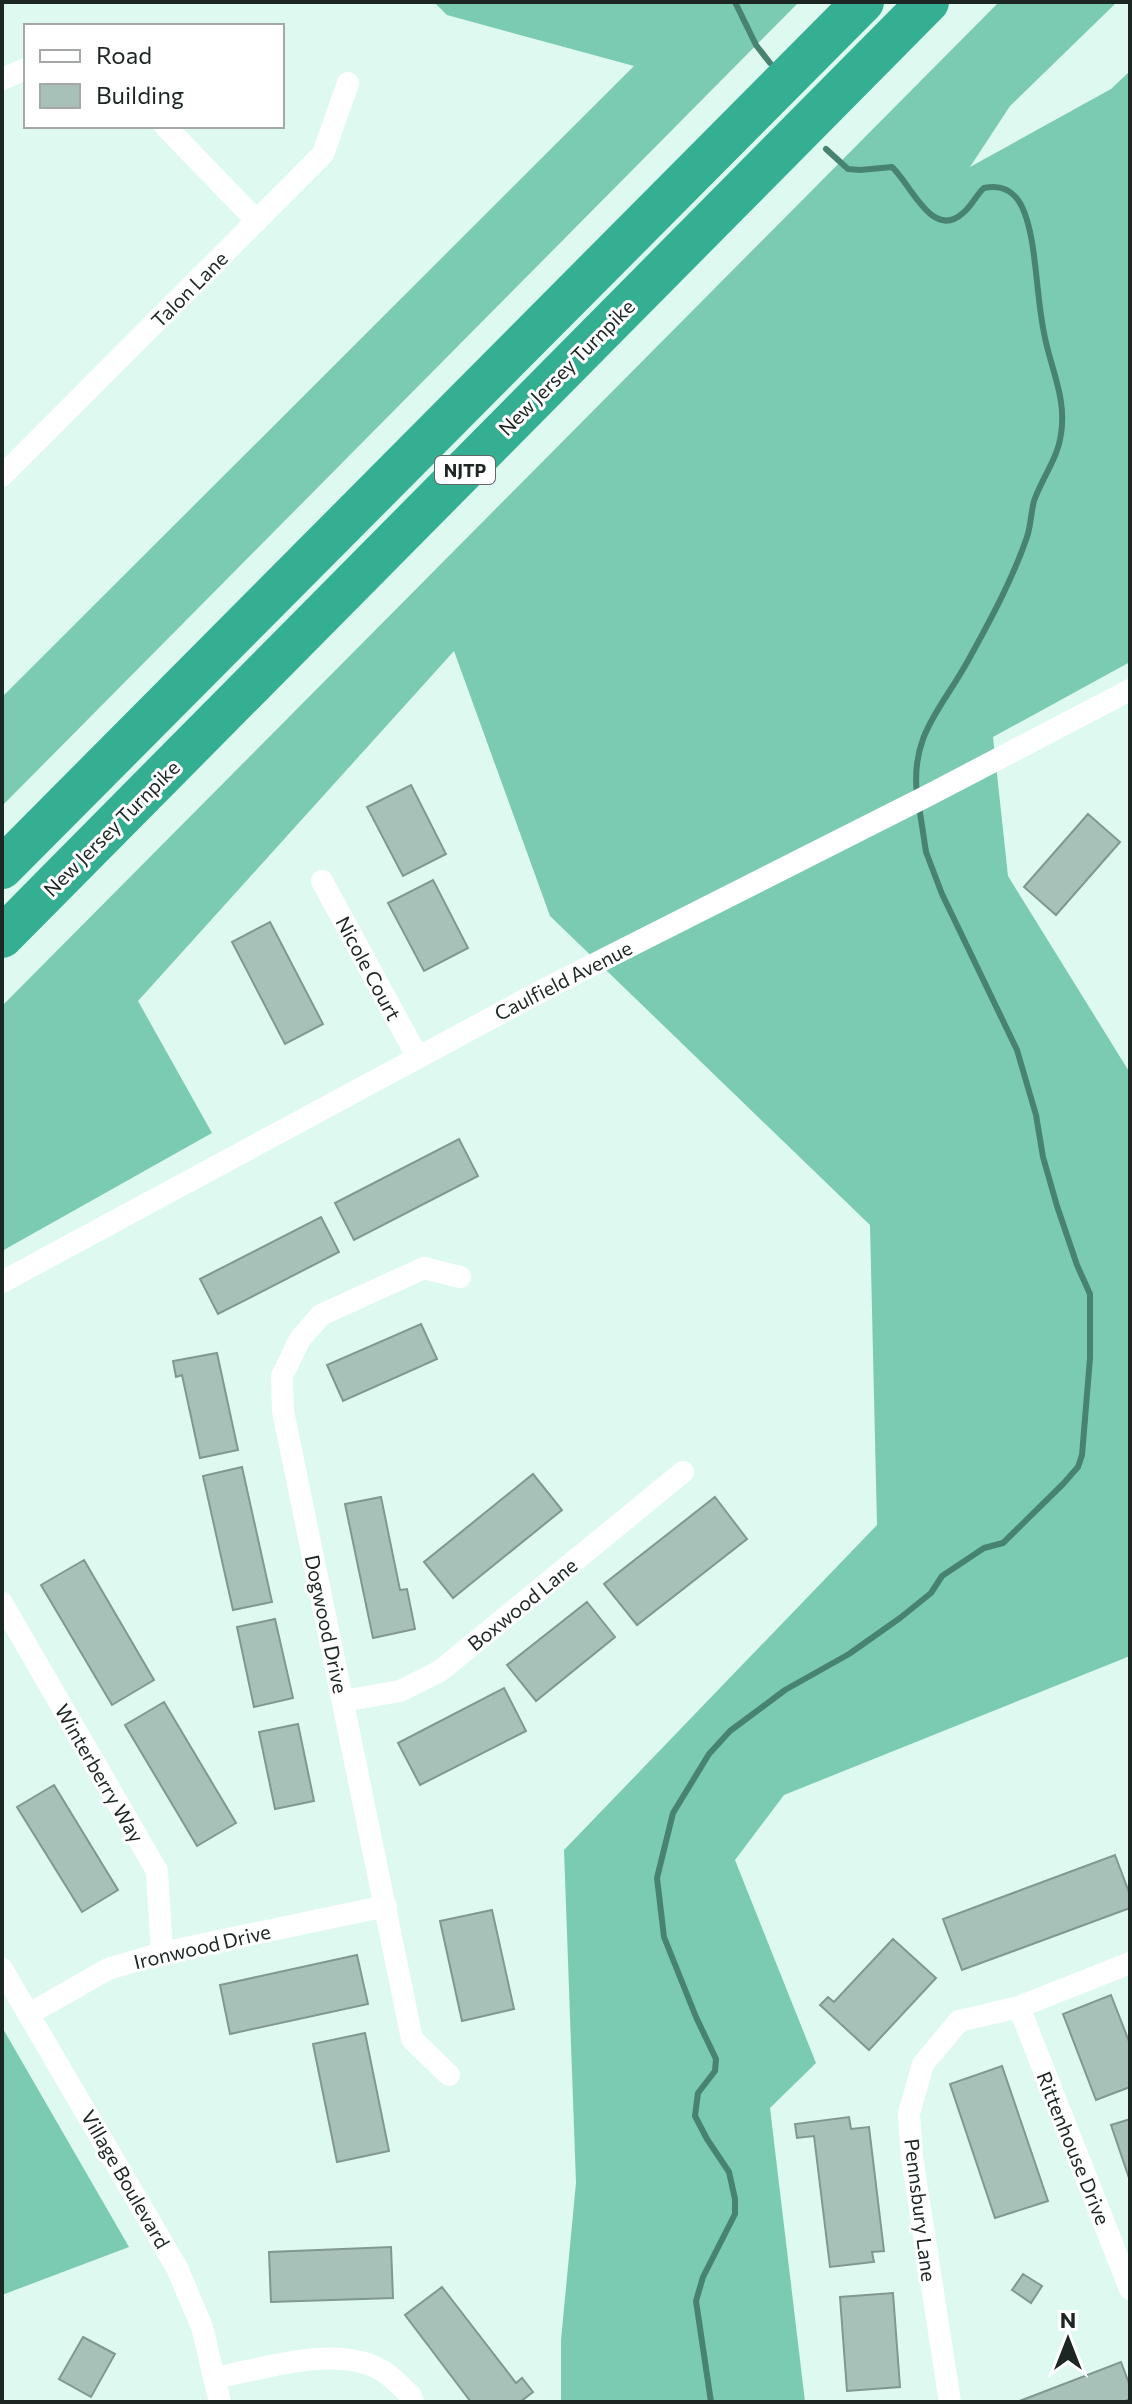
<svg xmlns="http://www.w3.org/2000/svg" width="1132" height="2404" font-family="Commissioner,sans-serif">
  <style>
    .forest { fill: #7bcbb3 }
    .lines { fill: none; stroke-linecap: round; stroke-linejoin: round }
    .stream { stroke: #488372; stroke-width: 6 }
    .building { fill: #a7c0b8; stroke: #809890; stroke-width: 2 }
    .street { stroke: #fff; stroke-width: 22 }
    .highway { stroke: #34af91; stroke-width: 42 }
    .labels { text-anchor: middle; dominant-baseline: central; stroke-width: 6; stroke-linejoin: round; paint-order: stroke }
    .shield { fill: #fff; stroke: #606764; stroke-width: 2 }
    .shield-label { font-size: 18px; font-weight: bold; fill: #1c2622 }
    .street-label { font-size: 20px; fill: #1c2622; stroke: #fff }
  </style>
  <rect width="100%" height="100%" fill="#def9f0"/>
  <path class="forest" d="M434,2H799L2,806V697L634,66L447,15Z
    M999,2H1117L1010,106L970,167L1111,89L1130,71V662L993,737L1008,876L1130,1073V1656L784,1795L735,1860L816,2063L770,2108L805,2402H561V2340L576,2183L564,1850L877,1525L870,1225L550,916L454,651L138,1001L212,1133L2,1251V1006Z
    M2,2027L129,2247L2,2295Z"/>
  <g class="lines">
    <path class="stream" d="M735,2L756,45L770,63
      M826,149L848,169L860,170L892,167C911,184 932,241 963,213C972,206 976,195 984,188C1019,181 1027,214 1032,242C1037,272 1038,303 1044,333C1050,367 1067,398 1061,434C1058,458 1042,478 1034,501C1031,512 1031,525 1027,537C1013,578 991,619 970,657C943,708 910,733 917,795
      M711,2402L696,2301L703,2277L735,2214V2199L729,2172L707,2139L695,2116L698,2093L715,2071L716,2059L696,2017L664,1937L657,1878L673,1813L709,1754L730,1731L785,1690L849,1654L900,1618L931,1593L942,1576L984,1548L1003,1543L1063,1484L1078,1467L1082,1455L1090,1358V1294L1077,1265L1057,1206L1043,1157L1036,1115L1017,1050L942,894L926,852L919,806"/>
  </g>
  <path class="building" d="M411,785L446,854L403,876L367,807Z
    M1088,814L1120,842L1056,915L1024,887Z
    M433,880L468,948L424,971L388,903Z
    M270,922L323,1024L285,1044L232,942Z
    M459,1139L478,1176L354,1240L335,1203Z
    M321,1217L339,1252L218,1314L200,1279Z
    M421,1324L437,1359L343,1401L327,1365Z
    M217,1353L238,1450L200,1458L182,1375L176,1377L173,1361Z
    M242,1467L272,1602L233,1610L203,1476Z
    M533,1474L562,1510L453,1598L424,1562Z
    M381,1497L400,1590L407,1589L415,1629L373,1638L345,1504Z
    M715,1497L747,1539L637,1625L604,1584Z
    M84,1560L154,1680L112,1705L41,1585Z
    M587,1602L615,1637L536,1701L507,1665Z
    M275,1619L293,1698L254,1707L237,1627Z
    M504,1688L526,1731L420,1785L398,1743Z
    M164,1702L236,1823L197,1846L125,1725Z
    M298,1724L314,1801L275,1809L259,1732Z
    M54,1785L118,1890L82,1912L17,1807Z
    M1115,1855L1130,1895V1908L962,1970L943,1919Z
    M492,1910L514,2009L462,2021L440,1921Z
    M893,1939L936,1978L869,2050L820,2005L828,1997L834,2002Z
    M357,1955L368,2004L230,2034L220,1985Z
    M1111,1995L1130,2044V2087L1096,2100L1063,2014Z
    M365,2033L389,2151L337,2162L313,2044Z
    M1002,2066L1048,2201L995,2218L950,2084Z
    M849,2117L851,2129L869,2127L884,2251L872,2252L874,2262L830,2267L814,2136L797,2138L795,2124Z
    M1130,2119V2181L1111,2125Z
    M391,2247L393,2298L271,2302L269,2252Z
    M1023,2274L1042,2286L1031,2303L1012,2290Z
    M442,2287L516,2383L522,2378L533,2392L520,2402H471L405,2315Z
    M893,2293L900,2387L847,2391L840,2297Z
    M83,2337L115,2354L91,2397L59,2379Z
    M1121,2362L1130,2386V2399L1123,2402H1017Z"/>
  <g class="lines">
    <path class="street" d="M2,79L26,69
      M165,126L257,221
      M2,476L323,154L348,83
      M322,881L417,1056
      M2,1282L547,988L929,795L1130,690
      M2,1603L157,1871L162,1953
      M343,1701L400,1691L440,1671L683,1472
      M2,1969L177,2268L202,2327L220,2402
      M1019,2007L1130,2289
      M29,2014L108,1969L162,1953L386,1906
      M449,2075L412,2039L283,1411L282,1376L300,1339L321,1315L424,1268L460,1277
      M216,2378C264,2368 337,2344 383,2371C393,2377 402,2388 411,2396L413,2402
      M950,2402L912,2157L909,2114L923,2064L959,2021L1019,2007L1130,1963"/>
    <path class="highway" d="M2,868L863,2
      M2,937L928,2"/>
  </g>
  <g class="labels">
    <rect class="shield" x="435" y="456" width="60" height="28" rx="6"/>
    <g class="shield-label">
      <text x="465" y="470">NJTP</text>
    </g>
    <g class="street-label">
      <text transform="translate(189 289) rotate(-45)">Talon Lane</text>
      <text transform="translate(566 367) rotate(-45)">New Jersey Turnpike</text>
      <text transform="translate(111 828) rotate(-45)">New Jersey Turnpike</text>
      <text transform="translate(369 968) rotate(62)">Nicole Court</text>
      <text transform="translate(563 980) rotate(-27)">Caulfield Avenue</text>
      <text transform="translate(522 1604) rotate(-39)">Boxwood Lane</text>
      <text transform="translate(327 1624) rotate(78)">Dogwood Drive</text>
      <text transform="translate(100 1773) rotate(60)">Winterberry Way</text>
      <text transform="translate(202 1946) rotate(-13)">Ironwood Drive</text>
      <text transform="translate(1074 2148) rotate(68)">Rittenhouse Drive</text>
      <text transform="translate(126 2179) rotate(60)">Village Boulevard</text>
      <text transform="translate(921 2210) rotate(83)">Pennsbury Lane</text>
    </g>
  </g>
  <rect width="1132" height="2404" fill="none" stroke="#1c2622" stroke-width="8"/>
  <rect x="24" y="24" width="260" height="104" fill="#ffffff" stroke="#a4a8a7" stroke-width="2"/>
  <rect x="40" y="50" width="40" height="12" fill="#ffffff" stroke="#a4a8a7" stroke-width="2"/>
  <text x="96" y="64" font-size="24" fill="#1c2622">Road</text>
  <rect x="40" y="84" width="40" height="24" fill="#a7c0b8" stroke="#a4a8a7" stroke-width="2"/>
  <text x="96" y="104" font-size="24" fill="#1c2622">Building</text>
  <g transform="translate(1068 2340)" stroke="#ffffff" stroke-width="6" paint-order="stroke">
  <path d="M0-6L14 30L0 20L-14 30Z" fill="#1c2622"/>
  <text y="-12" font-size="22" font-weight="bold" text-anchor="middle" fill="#1c2622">N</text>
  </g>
</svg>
